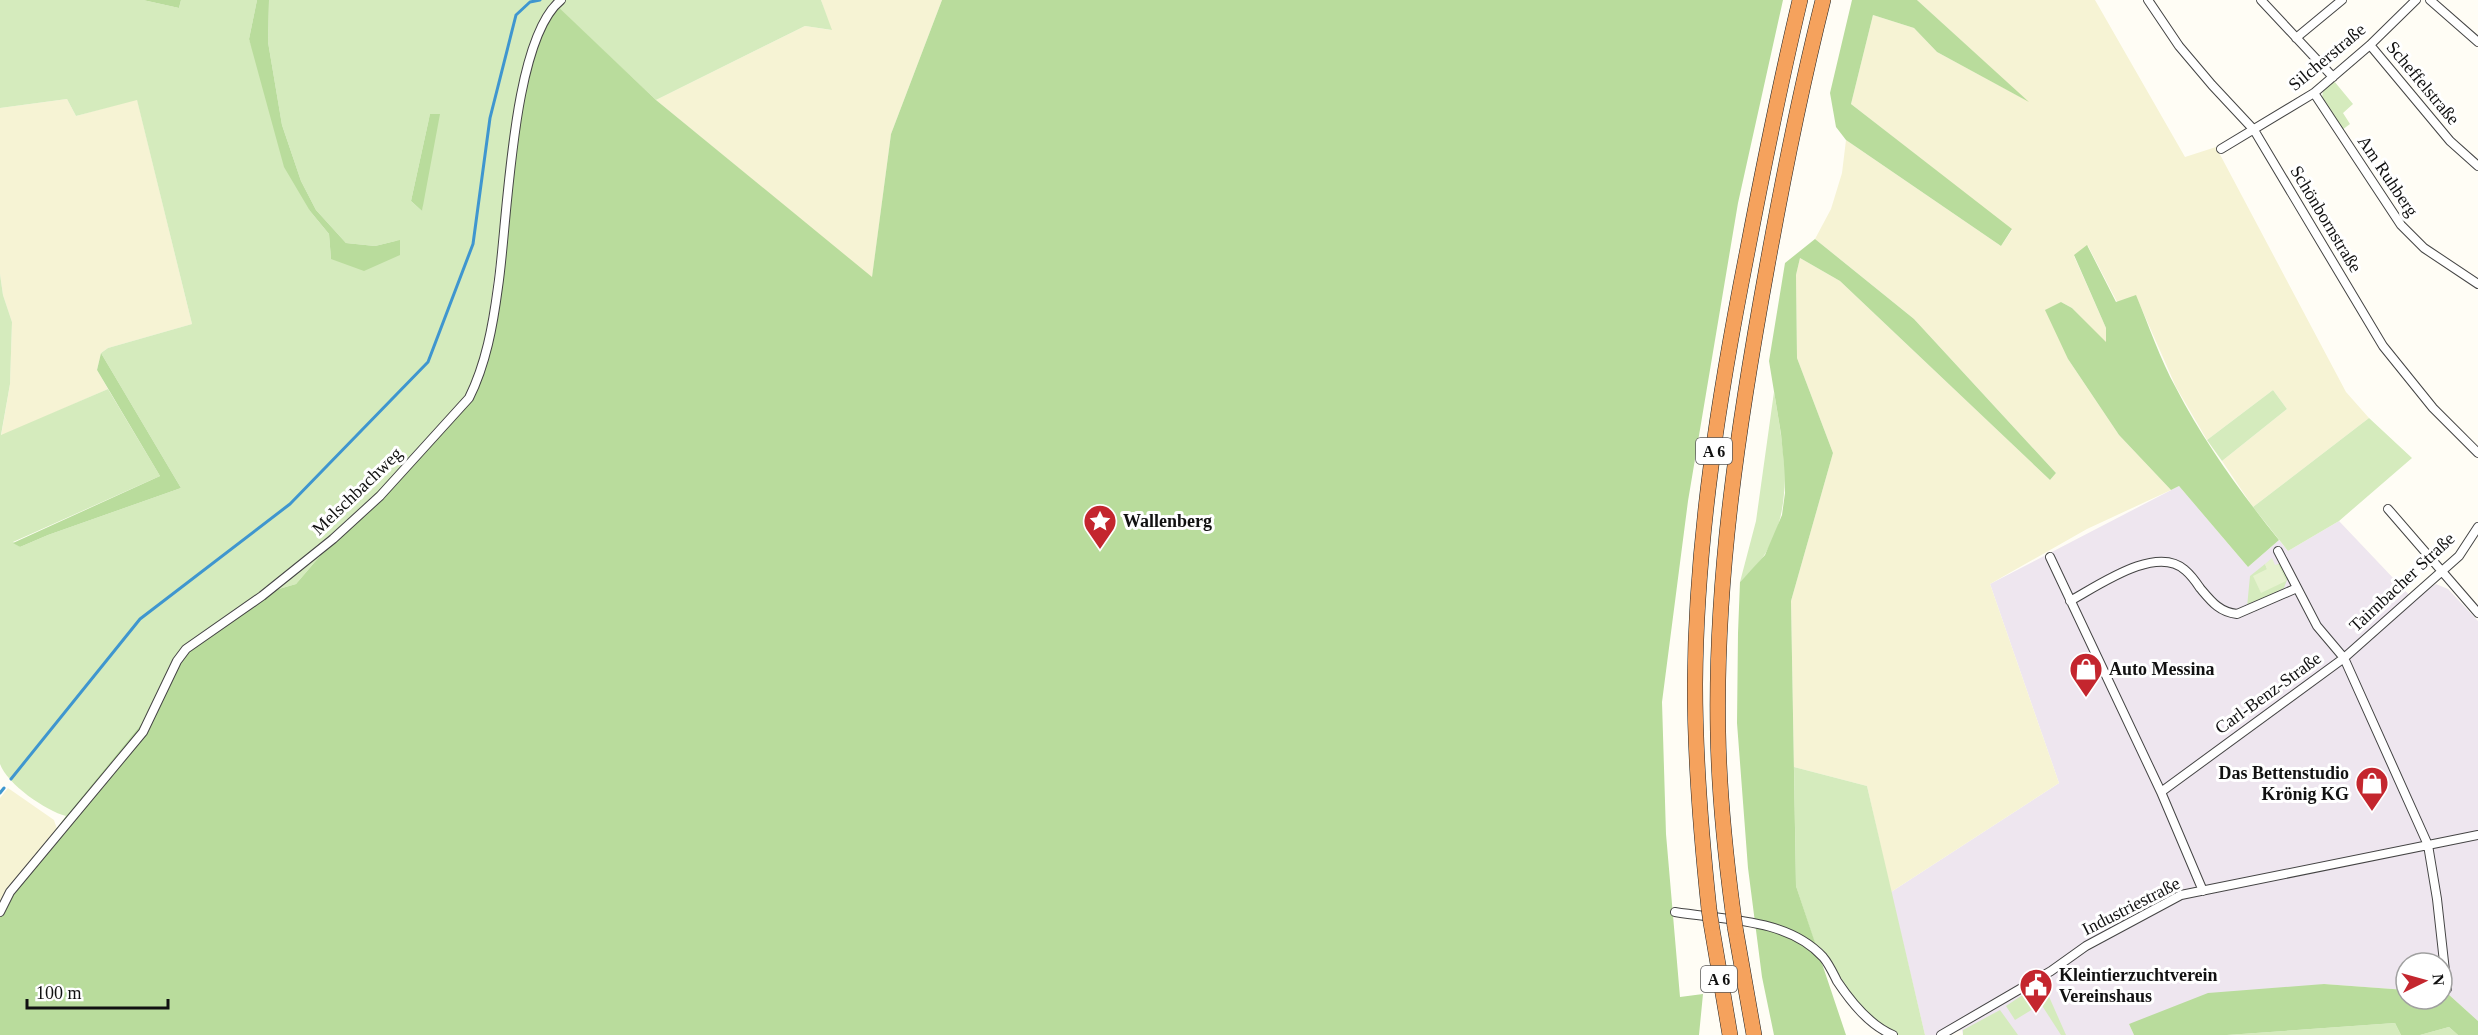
<svg xmlns="http://www.w3.org/2000/svg" width="2478" height="1035" font-family="Georgia,serif">
  <style>
    .industrial { fill: #eee6ef }
    .farmland { fill: #f6f3d4 }
    .green { fill: #d5ebbd; fill-rule: evenodd }
    .forest { fill: #b9dc9c }
    .pitch { fill: #e6f2cf }
    .lines { fill: none; stroke-linecap: round; stroke-linejoin: round }
    .stream { stroke: #3f96cf; stroke-width: 3 }
    .street-casing { stroke: #444; stroke-width: 10 }
    .highway-casing { stroke: #222; stroke-width: 16 }
    .street { stroke: #fff; stroke-width: 8 }
    .highway { stroke: #f5a25d; stroke-width: 15 }
    .highway-bridge-casing { stroke: #222; stroke-width: 16; stroke-linecap: butt }
    .highway-bridge { stroke: #f5a25d; stroke-width: 15 }
    .labels { text-anchor: middle; dominant-baseline: central; stroke-width: 6; stroke-linejoin: round; paint-order: stroke }
    .shield { fill: #fff; stroke: #585858; stroke-width: 1.5 }
    .shield-label { font-size: 16px; font-weight: bold; fill: #111 }
    .street-label { font-size: 18px; fill: #111; stroke: #fff }
    .poi-label { font-size: 18px; font-weight: bold; fill: #111; stroke: #fff; text-anchor: start }
  </style>
  <rect width="100%" height="100%" fill="#fffdf5"/>
  <path class="industrial" d="M2179,486L2248,567L2279,540L2288,551L2339,521L2414,600L2436,584L2448,589L2478,621V1021L2447,993H2442V963H2406V990L2324,984L2129,1024L2134,1035H1963L1962,1030L1941,1035H1925L1891,892L2059,783L1990,584Z"/>
  <path class="farmland" d="M821,0H942L891,134L872,278L656,100L805,26L831,30Z
    M1917,0H2095L2185,157L2216,147L2346,392L2369,418L2253,507L2222,461L2287,409L2273,390L2207,440L2176,387L2136,296L2117,302L2088,246L2074,256L2106,328V343L2072,308L2061,302L2068,359L2119,435L2171,490L2087,529L1990,584L2059,783L1891,892L1867,786L1794,767L1791,601L1833,453L1797,358L1796,275L1800,258L1840,281L2050,480L2056,473L1914,319L1815,239L1831,209L1842,173L1846,140L2001,246L2012,230L1851,104L1873,15L1914,28L1937,52L2026,100Z
    M67,99L76,116L137,99L192,324L108,348L101,353L97,370L108,389L1,436L10,384L12,322L3,295L0,274V108Z
    M8,788L54,820L57,829L0,905V798Z"/>
  <path class="green" d="M0,0H143L179,8L181,0H257L249,39L310,211L329,234L331,259L400,240L375,246L346,243L316,210L301,181L282,125L268,42L269,0H821L832,30L805,26L656,100L553,3C536,76 518,149 503,222C490,284 493,336 466,396L355,515L296,584L258,595L175,660L143,722L66,816C46,811 7,784 0,764V274L3,295L12,322L10,384L1,435L108,389L160,476L13,542L20,547L48,535L181,488L101,353L108,348L192,324L137,100L76,116L67,99L0,108ZM430,114L422,211L411,201Z
    M2334,81L2353,104L2343,113L2350,124L2342,130L2322,99L2323,90Z
    M2273,390L2287,409L2222,461L2207,440Z
    M1774,392C1783,446 1796,505 1765,554C1759,564 1748,573 1740,582L1756,521Z
    M2369,418L2412,458L2339,521L2288,551L2253,507Z
    M2281,563L2288,577L2284,588L2247,607L2250,576L2265,564L2267,569L2286,581L2278,564Z
    M1794,767L1867,786L1925,1035H1893L1866,1017L1816,947L1796,886Z
    M2043,983L2066,1035H2061L2041,1004L2036,1007L2028,993Z
    M2024,994L2033,1009L2015,1020L2006,1006Z
    M2000,1010L2018,1035H1963V1030Z
    M2395,1023L2401,1035H2227Z
    M2449,1027L2458,1035H2420Z"/>
  <path class="forest" d="M143,0H181L179,8Z
    M257,0H269L268,42L282,125L301,181L316,210L346,243L375,246L400,240V255L364,271L331,259L329,234L310,211L284,167L249,39Z
    M942,0H1783L1738,203L1688,501L1662,702L1666,834L1680,997L1703,994L1699,1035H0V905L66,816L143,722L175,660L258,595L296,584L355,515L466,396L475,374L488,329L502,224L531,45L553,2L656,100L872,277L891,134Z
    M1852,0H1917L2029,102L1937,52L1914,28L1873,15L1851,104L2012,229L2001,246L1846,140L1836,127L1830,93Z
    M430,114H440L422,211L411,201Z
    M1815,239L1914,319L2056,473L2050,480L1840,281L1800,258L1796,275L1797,358L1833,453L1791,601L1796,886L1846,1035H1774L1762,977L1748,868L1737,723L1738,633L1740,582L1765,555L1782,515L1785,493L1784,465L1781,434L1769,361L1785,263Z
    M2087,245L2116,302L2136,295C2149,326 2160,359 2176,388C2204,442 2241,493 2279,540L2248,567L2179,486L2171,490L2119,435L2068,359L2045,310L2061,302L2072,308L2106,342V328L2074,255Z
    M101,353L181,488L48,535L20,547L13,543L160,476L97,370Z
    M2324,984L2406,990V999H2442V993H2447L2478,1021V1035H2458L2449,1027L2420,1035H2401L2395,1023L2227,1035H2134L2129,1024L2208,993Z"/>
  <path class="pitch" d="M2272,558L2275,565L2278,564L2286,581L2261,593L2253,576L2267,569L2265,564Z"/>
  <g class="lines">
    <path class="stream" d="M11,779L140,619L290,504L428,362L473,244L490,118L516,15L530,2L540,0
      M0,793L4,788"/>
    <defs>
      <path id="street" d="M2148,0L2179,46L2212,85L2254,130L2383,346L2433,408L2478,453
        M2261,0L2333,77
        M2430,0L2478,42
        M2296,38L2342,0
        M2370,45L2450,141L2478,166
        M2314,93L2401,225L2424,248L2478,284
        M2221,149L2314,93L2370,45L2416,0
        M2388,509L2478,613
        M2278,551L2317,626L2344,658L2459,556L2478,527
        M2050,557L2161,792
        M2070,601C2098,586 2156,544 2185,570C2191,575 2196,582 2200,588C2211,601 2219,612 2237,614L2297,588
        M2203,891L2161,792L2344,658L2428,845L2437,899L2447,989
        M0,912L10,892L143,732L177,661L186,649L262,596L333,539L380,496L469,398C486,364 493,325 498,287C508,222 511,40 561,0
        M1675,912C1724,920 1787,918 1823,957C1829,964 1833,973 1837,981C1851,1002 1869,1025 1893,1035
        M1941,1035L2051,971L2086,946L2181,895L2478,835"/>
      <path id="highway" d="M1709,909C1701,834 1695,759 1695,684C1696,539 1719,395 1747,253C1763,169 1780,84 1800,0
        M1733,912C1725,852 1719,792 1718,732C1715,575 1739,421 1767,267C1783,178 1801,88 1823,0
        M1711,923L1730,1035
        M1735,927L1754,1035"/>
    </defs>
    <use href="#street" class="street-casing"/>
    <use href="#highway" class="highway-casing"/>
    <use href="#street" class="street"/>
    <use href="#highway" class="highway"/>
    <defs>
      <path id="highway-bridge" d="M1709,909L1711,923
        M1733,912L1735,927"/>
    </defs>
    <use href="#highway-bridge" class="highway-bridge-casing"/>
    <use href="#highway-bridge" class="highway-bridge"/>
  </g>
  <defs>
    <symbol id="sight-pin" viewBox="-11 -11 22 30"><path d="M0 17L-7.5 6A9.5 9.5 0 1 1 7.5 6Z" fill="#c4262e" stroke="#fff"/><path d="M0-6L1.8-2.2L6-1.7L2.9 1.2L3.7 5.4L0 3.3L-3.7 5.4L-2.9 1.2L-6-1.7L-1.8-2.2Z" fill="#fff"/></symbol>
    <symbol id="shop-pin" viewBox="-11 -11 22 30"><path d="M0 17L-7.5 6A9.5 9.5 0 1 1 7.5 6Z" fill="#c4262e" stroke="#fff"/><path d="M-5-2.5h2.3a2.7 3.5 0 0 1 5.4 0H5L5.5 6h-11ZM-1.5-2.5h3a1.5 2.3 0 0 0-3 0Z" fill="#fff"/></symbol>
    <symbol id="civic-pin" viewBox="-11 -11 22 30"><path d="M0 17L-7.5 6A9.5 9.5 0 1 1 7.5 6Z" fill="#c4262e" stroke="#fff"/><path d="M-.6-6.5H3V-4.5H.6V-3L4-1V1h2V6H-6V1h2V-1L-.6-3ZM-1.2 2.5V6h2.4V2.5Z" fill="#fff"/></symbol>
  </defs>
  <g fill-rule="evenodd">
    <use href="#sight-pin" x="1081" y="502" width="38" height="52"/>
    <use href="#shop-pin" x="2067" y="650" width="38" height="52"/>
    <use href="#shop-pin" x="2353" y="764" width="38" height="52"/>
    <use href="#civic-pin" x="2017" y="966" width="38" height="52"/>
  </g>
  <g class="labels">
    <g class="shield">
      <rect x="1696" y="438" width="36" height="26" rx="4.5"/>
      <rect x="1701" y="966" width="36" height="26" rx="4.5"/>
    </g>
    <g class="shield-label">
      <text x="1714" y="451">A 6</text>
      <text x="1719" y="979">A 6</text>
    </g>
    <g class="street-label">
      <text transform="translate(2327 57) rotate(-40)">Silcherstraße</text>
      <text transform="translate(2423 83) rotate(50)">Scheffelstraße</text>
      <text transform="translate(2388 176) rotate(56)">Am Ruhberg</text>
      <text transform="translate(2326 219) rotate(59)">Schönbornstraße</text>
      <text transform="translate(357 491) rotate(-44)">Melschbachweg</text>
      <text transform="translate(2402 582) rotate(-43)">Tairnbacher Straße</text>
      <text transform="translate(2268 693) rotate(-36)">Carl-Benz-Straße</text>
      <text transform="translate(2131 906) rotate(-27)">Industriestraße</text>
    </g>
    <g class="poi-label">
      <text x="1123" y="521">Wallenberg</text>
      <text x="2109" y="669">Auto Messina</text>
      <text x="2349" y="773" text-anchor="end">Das Bettenstudio<tspan x="2349" dy="21">Krönig KG</tspan></text>
      <text x="2059" y="975">Kleintierzuchtverein<tspan x="2059" dy="21">Vereinshaus</tspan></text>
    </g>
  </g>
  <g transform="translate(2424 981) rotate(85)"><circle r="28" fill="#ffffff" stroke="#a0a0a0" stroke-width="1.5"/>
  <path d="M0-4.5L10 22L0 15L-10 22Z" fill="#c4262e"/>
  <text y="-9" font-size="16" font-weight="bold" text-anchor="middle" fill="#111111">N</text>
  </g>
  <path d="M27 999v9h141v-9" fill="none" stroke="#111111" stroke-width="3"/>
  <text x="36" y="999" font-size="18" fill="#111111" stroke="#ffffff" stroke-width="4.5" paint-order="stroke">100 m</text>
</svg>
